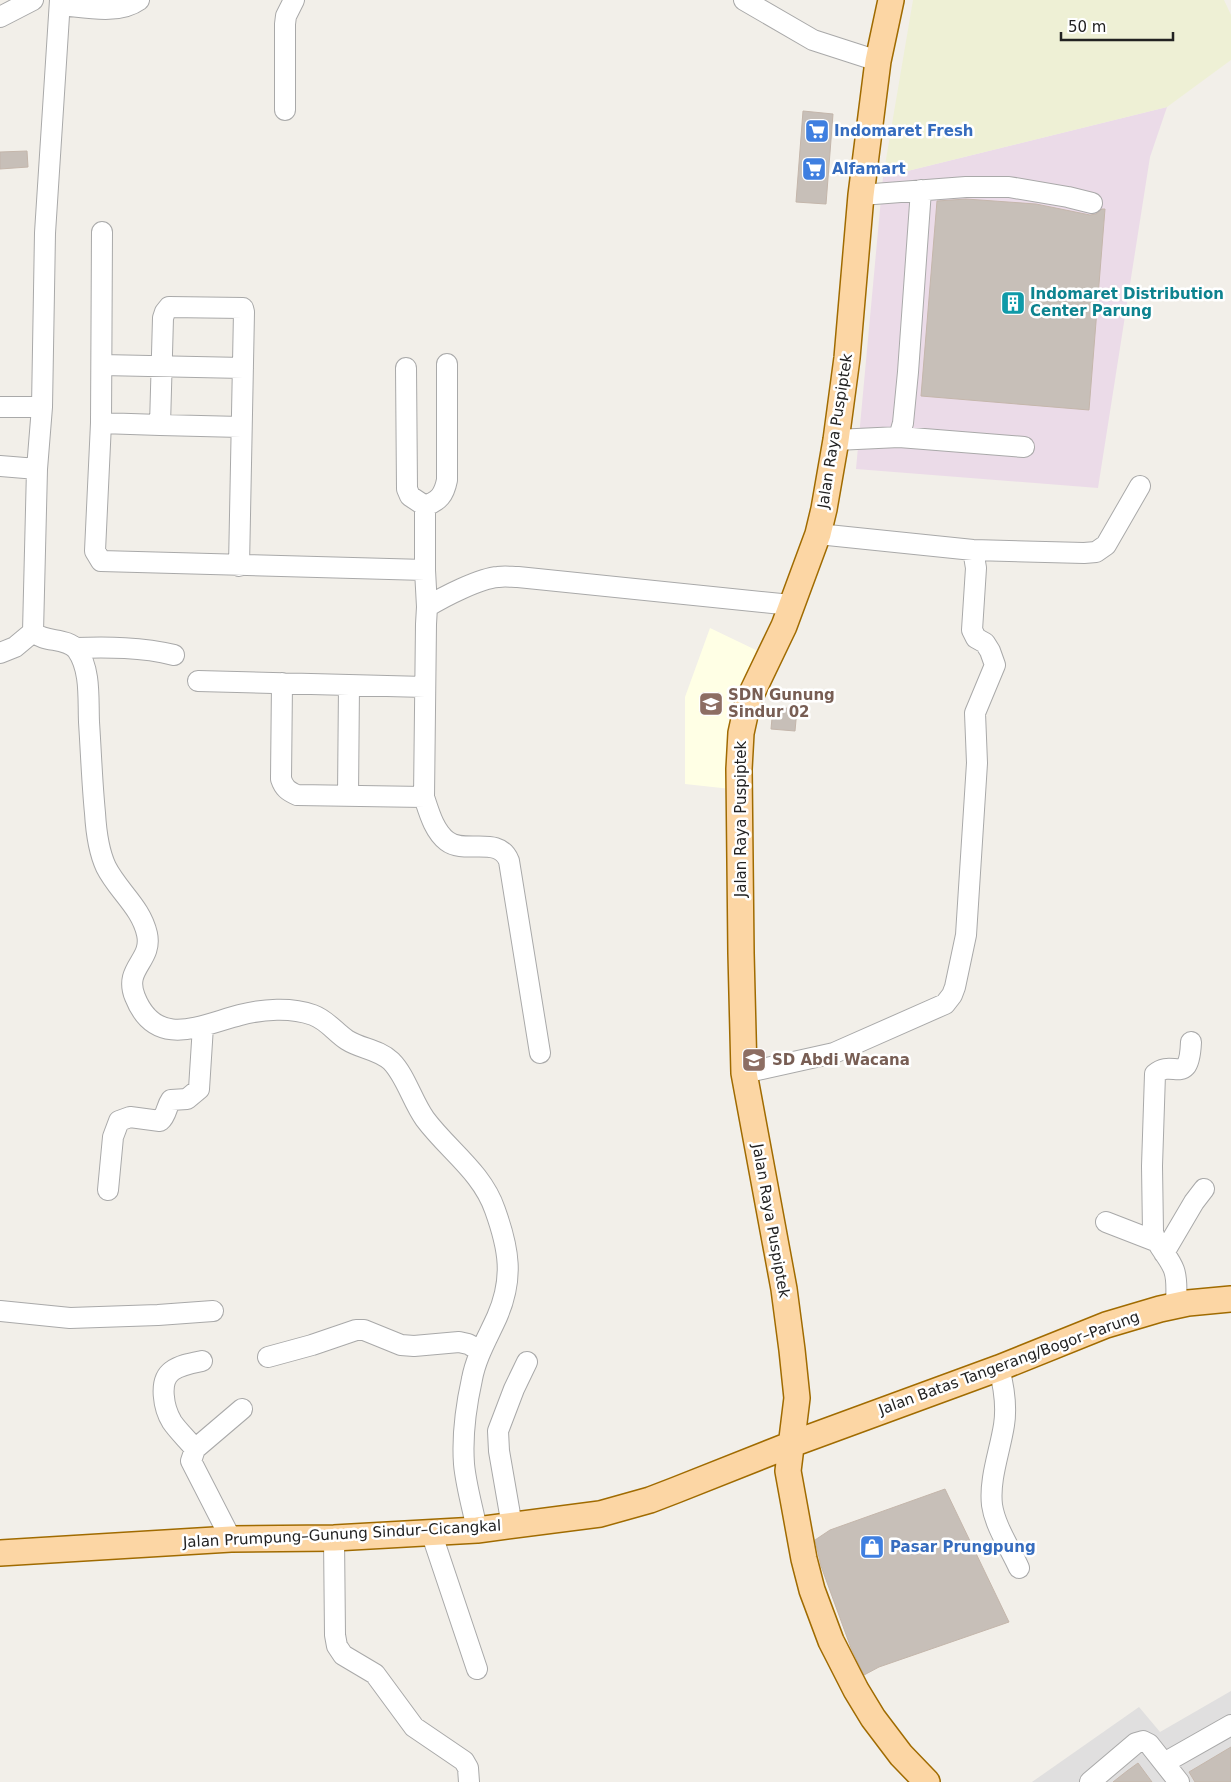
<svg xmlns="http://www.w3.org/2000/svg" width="1231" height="1782" font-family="'DejaVu Sans',sans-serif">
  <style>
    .residential { fill: #e0dfdf }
    .industrial { fill: #ebdbe8 }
    .education { fill: #ffffe5 }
    .farmland { fill: #eef0d5 }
    .building { fill: #c7bfb8; stroke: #c4b6ab }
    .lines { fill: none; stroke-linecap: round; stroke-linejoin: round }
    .minor-casing { stroke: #a9a9a9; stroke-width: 22 }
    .major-casing { stroke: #a06b00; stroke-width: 28 }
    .minor { stroke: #fff; stroke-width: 20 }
    .major { stroke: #fcd6a4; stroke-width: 25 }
    .labels { text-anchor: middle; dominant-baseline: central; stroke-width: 5; stroke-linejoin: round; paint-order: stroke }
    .shop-label { font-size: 15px; font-weight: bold; fill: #366cbe; stroke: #fff; text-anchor: start }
    .culture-label { font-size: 15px; font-weight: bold; fill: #0d838f; stroke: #fff; text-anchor: start }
    .street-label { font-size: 15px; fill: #222; stroke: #fff }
    .education-label { font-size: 15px; font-weight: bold; fill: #785e54; stroke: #fff; text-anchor: start }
  </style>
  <rect width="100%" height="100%" fill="#f2efe9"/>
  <path class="residential" d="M1231,1691V1782H1032L1139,1707L1160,1732Z"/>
  <path class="industrial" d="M1167,107L1150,157L1098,488L856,469L883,177Z"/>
  <path class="education" d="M710,628L760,652L733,711L731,789L685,784V697Z"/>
  <path class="farmland" d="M913,0H1224L1231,15V60L1167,107L883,177Z"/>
  <path class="building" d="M803,111L833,114L826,204L796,202Z
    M27,151L28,167L0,169V152Z
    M966,199L1036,204L1090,215L1096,214L1102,209H1105L1089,410L921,396L937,201Z
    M773,707L797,709L795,731L771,729Z
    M945,1489L1009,1622L879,1667L864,1675L851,1648L821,1566L815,1540L830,1530Z
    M1231,1747V1782H1195L1189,1772Z
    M1138,1763L1152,1782H1113L1127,1771Z"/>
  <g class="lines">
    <defs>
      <path id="minor" d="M744,0L813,40L878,61
        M60,5C85,7 118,15 139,0
        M0,17L33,0
        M285,110V24L286,16L294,0
        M861,195L966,187H1009L1068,197L1092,203
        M102,232L101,423L95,551L101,561L425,570
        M102,365L243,368
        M406,368L407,489L410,496L425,506V570L427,607
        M0,407H42
        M101,423L160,425L163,318L165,312L169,307L243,308L244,312L239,566
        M160,425L241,427
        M899,437L1024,447
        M836,440L899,437L903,423L908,372L921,190
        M0,466L37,469
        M425,506C439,501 444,495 447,480V364
        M818,534L973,550L1084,553L1096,552L1106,545L1140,486
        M33,632C45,643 67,637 77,650C91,670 88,699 89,722C91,752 92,783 95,813C96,830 99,852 106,867C118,891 141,907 147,934C153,961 123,968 135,997C156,1050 201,1025 240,1015C263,1009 291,1007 313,1015C327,1020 335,1032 347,1040C361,1049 378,1049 391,1061C406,1076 412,1101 425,1119C448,1150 482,1172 495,1210C509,1249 514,1278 497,1317C488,1337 476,1357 472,1379C466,1406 462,1436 464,1464C466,1486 473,1509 477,1530
        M75,648C108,647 142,647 174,655
        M0,653L15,647L33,632L37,469L42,407L45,233L60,0
        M198,681L425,687
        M282,683L281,779C284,788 288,791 297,795L424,797
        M348,796L349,685
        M540,1053L509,861C499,835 465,855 447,841C434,831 429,812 424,797L426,624L427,607C443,597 480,578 498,577C505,576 512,577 518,577L791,605
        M744,1073L834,1053L945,1004L952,995L955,987L966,935L977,763L975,713L995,665L990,651L985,643L976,638L972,630L976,568L973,550
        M108,1190L113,1137L119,1121L130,1117L160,1121C167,1115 166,1107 171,1100L187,1099L199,1089L203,1026
        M1106,1222L1155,1241
        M1164,1253L1194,1202L1204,1189
        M1176,1306C1176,1294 1178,1281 1174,1270C1169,1256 1157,1247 1153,1232L1152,1166L1155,1074C1173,1058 1189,1088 1191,1042
        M0,1311L70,1318L158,1315L213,1311
        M268,1357L312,1345L356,1330H364L401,1345L414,1346L459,1342L468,1344L481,1351
        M999,1368C1004,1387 1007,1406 1004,1425C1000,1451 989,1479 992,1505C995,1526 1010,1548 1019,1568
        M195,1449C188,1440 178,1431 172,1422C164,1409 158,1381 172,1371C180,1365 192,1363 202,1361
        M512,1526L499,1451L498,1431L514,1389L527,1362
        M431,1532L477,1669
        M334,1538L335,1635L337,1646L343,1655L375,1674L414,1727L464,1761L468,1768L469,1782
        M231,1539L191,1461L195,1449L242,1409
        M1164,1763L1231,1725
        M1090,1782L1136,1743L1143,1741L1149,1744L1179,1782"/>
      <path id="major" d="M891,0L878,61L861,195L847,358L836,440L824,509L818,534L784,626L748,701L741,733L739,769L741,953L744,1073L784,1289L792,1350L797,1398L788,1471L804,1559L812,1590L831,1641L856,1690L873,1718L901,1755L927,1782
        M0,1553L231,1539L334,1538L477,1530L600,1514L650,1500L676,1490L792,1444L999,1368L1106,1325L1160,1309L1188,1303L1231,1299"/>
    </defs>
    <use href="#minor" class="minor-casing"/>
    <use href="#major" class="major-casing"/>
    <use href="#minor" class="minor"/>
    <use href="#major" class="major"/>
  </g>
  <defs>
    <symbol id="supermarket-square" viewBox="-11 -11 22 22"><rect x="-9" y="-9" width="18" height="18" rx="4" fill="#3f7fe0" stroke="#fff"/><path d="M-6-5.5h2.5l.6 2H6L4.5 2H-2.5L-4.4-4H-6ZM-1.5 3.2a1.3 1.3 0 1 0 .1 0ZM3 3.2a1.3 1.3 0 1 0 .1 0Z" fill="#fff"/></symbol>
    <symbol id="building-square" viewBox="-11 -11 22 22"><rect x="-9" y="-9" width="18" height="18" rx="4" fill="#0f9aa8" stroke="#fff"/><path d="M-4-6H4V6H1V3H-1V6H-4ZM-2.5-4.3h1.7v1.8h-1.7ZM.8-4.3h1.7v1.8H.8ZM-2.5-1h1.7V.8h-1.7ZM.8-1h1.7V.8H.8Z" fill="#fff"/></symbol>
    <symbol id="school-square" viewBox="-11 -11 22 22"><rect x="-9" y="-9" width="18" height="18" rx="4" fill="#8d6e63" stroke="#fff"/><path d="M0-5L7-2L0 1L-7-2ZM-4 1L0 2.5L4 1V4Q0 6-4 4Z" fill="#fff"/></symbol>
    <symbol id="shop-square" viewBox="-11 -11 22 22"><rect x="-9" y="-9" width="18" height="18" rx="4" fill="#3f7fe0" stroke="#fff"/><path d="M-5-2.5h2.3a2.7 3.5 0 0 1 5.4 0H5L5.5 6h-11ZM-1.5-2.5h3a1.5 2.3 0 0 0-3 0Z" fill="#fff"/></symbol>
  </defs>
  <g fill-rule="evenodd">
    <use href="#supermarket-square" x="803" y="117" width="28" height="28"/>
    <use href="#supermarket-square" x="800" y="155" width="28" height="28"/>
    <use href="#building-square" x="999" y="289" width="28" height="28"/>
    <use href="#school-square" x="697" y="690" width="28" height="28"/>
    <use href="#school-square" x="740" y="1046" width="28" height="28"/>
    <use href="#shop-square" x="858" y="1533" width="28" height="28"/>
  </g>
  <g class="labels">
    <g class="shop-label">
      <text x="834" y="131">Indomaret Fresh</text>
      <text x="832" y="169">Alfamart</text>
      <text x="890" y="1547">Pasar Prungpung</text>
    </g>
    <g class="culture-label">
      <text x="1030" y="294">Indomaret Distribution<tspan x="1030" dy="17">Center Parung</tspan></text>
    </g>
    <g class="street-label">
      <text transform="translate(835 431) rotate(-81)">Jalan Raya Puspiptek</text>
      <text transform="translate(741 819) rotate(-90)">Jalan Raya Puspiptek</text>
      <text transform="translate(771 1221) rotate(80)">Jalan Raya Puspiptek</text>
      <text transform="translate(1009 1363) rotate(-20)">Jalan Batas Tangerang/Bogor–Parung</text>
      <text transform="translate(342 1534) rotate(-3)">Jalan Prumpung–Gunung Sindur–Cicangkal</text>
    </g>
    <g class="education-label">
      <text x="728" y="695">SDN Gunung<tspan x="728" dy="17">Sindur 02</tspan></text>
      <text x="772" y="1060">SD Abdi Wacana</text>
    </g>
  </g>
  <path d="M1061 32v8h112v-8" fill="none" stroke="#222222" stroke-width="2.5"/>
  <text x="1068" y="32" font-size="15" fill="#222222" stroke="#ffffff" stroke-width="4" paint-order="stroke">50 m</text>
</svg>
